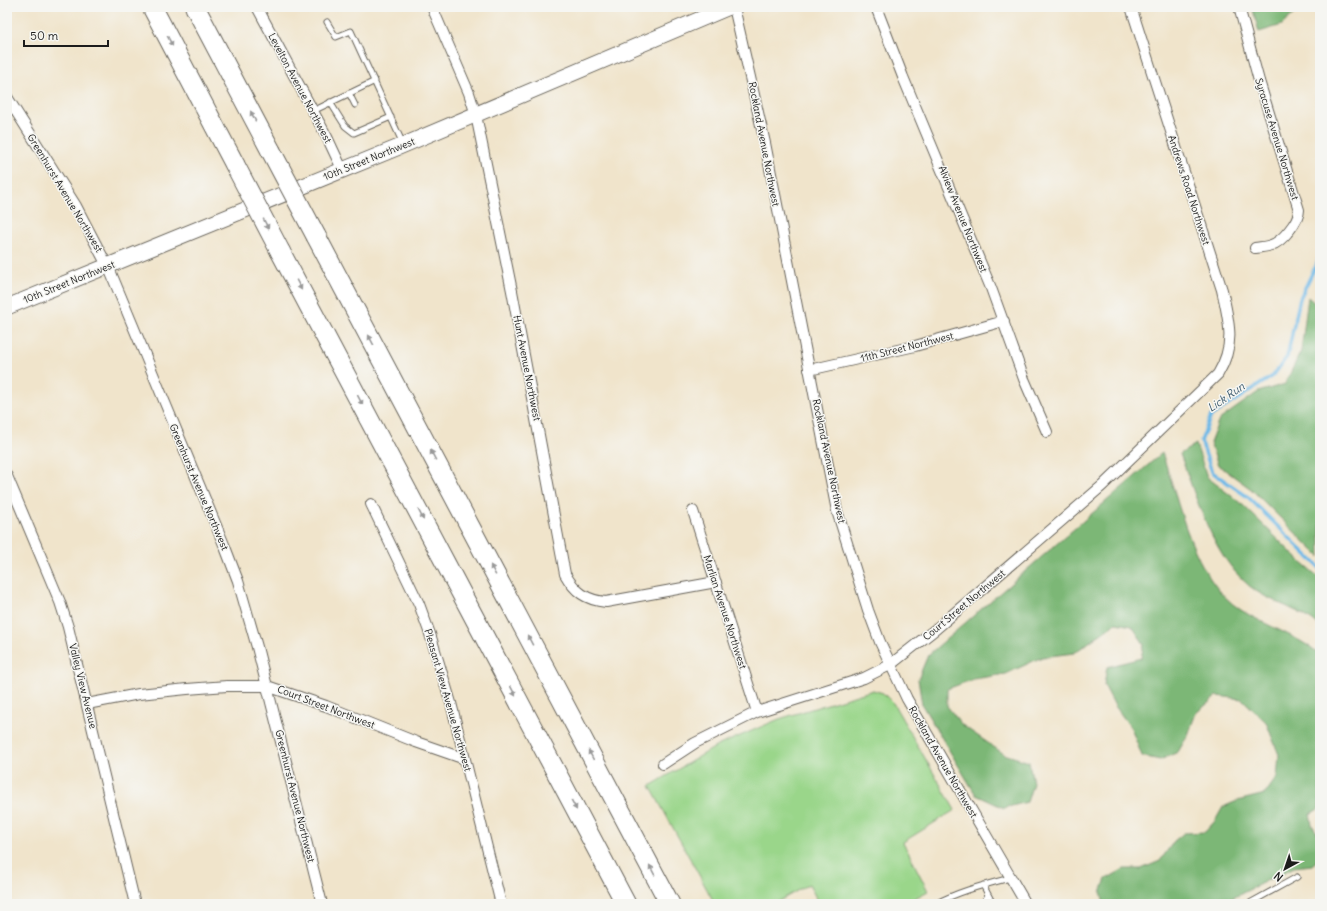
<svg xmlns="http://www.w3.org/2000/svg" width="1327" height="911" font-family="Delius,sans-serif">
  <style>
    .green { fill: #9ad68a; stroke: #5b7953 }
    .forest { fill: #7bb776; stroke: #4c6a49 }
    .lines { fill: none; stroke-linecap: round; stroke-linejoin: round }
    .stream { stroke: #6fbae8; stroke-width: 3.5 }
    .service-casing { stroke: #666259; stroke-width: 7 }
    .minor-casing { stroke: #666259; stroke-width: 12 }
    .secondary-casing { stroke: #666259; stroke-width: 17 }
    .motorway-casing { stroke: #666259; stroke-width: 21 }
    .service { stroke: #fff; stroke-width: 5 }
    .minor { stroke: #fff; stroke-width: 10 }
    .secondary { stroke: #fff; stroke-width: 15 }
    .motorway { stroke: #fff; stroke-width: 19 }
    .motorway-bridge-casing { stroke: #666259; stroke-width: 21; stroke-linecap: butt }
    .motorway-bridge { stroke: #fff; stroke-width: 19 }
    .oneway { fill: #999 }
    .labels { text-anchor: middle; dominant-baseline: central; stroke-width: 3; stroke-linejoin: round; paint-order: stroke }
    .street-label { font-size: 10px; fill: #1c1c1c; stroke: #f6f6f2 }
    .water-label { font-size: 11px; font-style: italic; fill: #3d5b6e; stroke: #f6f6f2 }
  </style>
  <rect width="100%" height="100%" fill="#f6f6f2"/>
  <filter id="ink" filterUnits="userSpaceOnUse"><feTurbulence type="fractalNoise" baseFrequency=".025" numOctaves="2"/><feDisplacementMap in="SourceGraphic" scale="8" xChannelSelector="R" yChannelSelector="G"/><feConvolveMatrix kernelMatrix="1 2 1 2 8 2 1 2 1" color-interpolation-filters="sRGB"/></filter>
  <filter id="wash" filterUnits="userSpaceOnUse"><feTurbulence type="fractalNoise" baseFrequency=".012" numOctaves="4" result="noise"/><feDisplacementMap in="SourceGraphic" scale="16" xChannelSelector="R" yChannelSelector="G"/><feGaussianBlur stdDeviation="0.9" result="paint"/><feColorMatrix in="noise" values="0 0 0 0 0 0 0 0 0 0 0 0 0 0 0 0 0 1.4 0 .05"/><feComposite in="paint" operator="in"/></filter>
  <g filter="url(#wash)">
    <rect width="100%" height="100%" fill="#f0e4cb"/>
    <path class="green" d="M873,690L883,693L893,703L955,810L903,842L928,891L904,904H819L809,884L774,904H715L650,786L717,746L779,719Z"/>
    <path class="forest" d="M1252,7H1301L1282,25L1259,32Z
      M1308,297L1320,308V557L1251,489L1218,465L1210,443L1219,420L1258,392L1285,384L1301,351Z
      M1196,444L1207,477L1243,505L1302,563L1320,578V627C1302,610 1276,604 1256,591C1214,562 1197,499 1180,454Z
      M1162,453C1180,503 1192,578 1241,610C1266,626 1296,635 1320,654V808L1310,814L1312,825L1320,837V858L1312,865L1294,867L1221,904H1104L1101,892L1106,879L1124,869H1141L1160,861L1174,841L1184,833L1205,832L1215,821L1223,807L1237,801L1265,794L1277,777L1279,755L1266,722L1242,699L1217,696L1196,713L1188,735L1178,752L1160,760L1142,756L1131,728L1115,706L1104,685L1107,667L1141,658L1144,644L1132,626L1116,623L1074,653L1042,657L1006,674L974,679L947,689V706L962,725L1004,754L1029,762L1033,783L1027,802L1004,808L976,795L922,705L918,679L928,655Z"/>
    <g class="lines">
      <path class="stream" d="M1320,257L1300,298L1287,357L1273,376L1211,416L1201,441L1212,472L1248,497L1320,568"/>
    </g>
  </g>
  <g filter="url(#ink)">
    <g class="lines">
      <defs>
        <path id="service" d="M327,22L336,37L351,31L403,144
          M349,93L355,105
          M330,102L345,126L354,133L391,117
          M313,111L375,81
          M983,885L993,904
          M935,904C959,891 984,885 1010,878
          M983,904L988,895
          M1248,904L1297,877"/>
        <path id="minor" d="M257,7L327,137L342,169
          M432,7L469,93L476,115L512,291L565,574C575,592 586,600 606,602L716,582
          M734,7L765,143L837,511L868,610L880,642L907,699L1026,904
          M876,7L903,77L991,288L1024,379L1047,432
          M1239,7L1259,81L1299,210C1299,221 1282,242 1271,245C1266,247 1260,247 1255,248
          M7,97L76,206L111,273L225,547L238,581L257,647L322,904
          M809,370L915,346L1004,321
          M7,476L60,602L68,627L135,904
          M371,504L419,604L430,634L451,703L501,904
          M693,511L757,712
          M87,704L139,694L187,689L227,686H267L326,706L416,742L465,759
          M663,764L695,743L757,712L864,678L890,665L937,628L1102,486L1218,374C1236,344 1229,322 1222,290L1131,7"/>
        <path id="secondary" d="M7,307L399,147L729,7"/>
        <path id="motorway" d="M152,7L235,165
          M195,7L271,151
          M316,236L670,904
          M280,251L626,904"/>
      </defs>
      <use href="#service" class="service-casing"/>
      <use href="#minor" class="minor-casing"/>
      <use href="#secondary" class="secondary-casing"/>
      <use href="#motorway" class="motorway-casing"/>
      <use href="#service" class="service"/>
      <use href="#minor" class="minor"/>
      <use href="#secondary" class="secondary"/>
      <use href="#motorway" class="motorway"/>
      <defs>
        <path id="motorway-bridge" d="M271,151L316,236
          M235,165L280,251"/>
      </defs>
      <use href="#motorway-bridge" class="motorway-bridge-casing"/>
      <use href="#motorway-bridge" class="motorway-bridge"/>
    </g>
    <defs><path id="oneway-solid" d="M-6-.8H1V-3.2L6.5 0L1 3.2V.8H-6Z"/></defs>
    <g class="oneway">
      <use href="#oneway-solid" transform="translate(170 41) rotate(62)"/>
      <use href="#oneway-solid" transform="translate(253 116) rotate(-117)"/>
      <use href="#oneway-solid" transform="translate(266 224) rotate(62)"/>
      <use href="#oneway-solid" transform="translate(299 285) rotate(62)"/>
      <use href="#oneway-solid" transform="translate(371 340) rotate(-118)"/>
      <use href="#oneway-solid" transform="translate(360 400) rotate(62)"/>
      <use href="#oneway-solid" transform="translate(433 455) rotate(-118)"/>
      <use href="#oneway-solid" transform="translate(421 515) rotate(63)"/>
      <use href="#oneway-solid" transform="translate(493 570) rotate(-118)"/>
      <use href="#oneway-solid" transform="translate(530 640) rotate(-118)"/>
      <use href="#oneway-solid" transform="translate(513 691) rotate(62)"/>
      <use href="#oneway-solid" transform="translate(591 755) rotate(-118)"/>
      <use href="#oneway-solid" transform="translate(574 805) rotate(62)"/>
      <use href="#oneway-solid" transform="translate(652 870) rotate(-118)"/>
    </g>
  </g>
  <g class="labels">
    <g class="street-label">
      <text transform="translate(300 88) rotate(62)">Levelton Avenue Northwest</text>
      <text transform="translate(1277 139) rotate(73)">Syracuse Avenue Northwest</text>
      <text transform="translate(764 144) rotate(79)">Rockland Avenue Northwest</text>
      <text transform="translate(369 159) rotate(-22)">10th Street Northwest</text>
      <text transform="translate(1189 190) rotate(72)">Andrews Road Northwest</text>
      <text transform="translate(65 193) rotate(59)">Greenhurst Avenue Northwest</text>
      <text transform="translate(963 219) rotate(68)">Alview Avenue Northwest</text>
      <text transform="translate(69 282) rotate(-22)">10th Street Northwest</text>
      <text transform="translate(907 347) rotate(-14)">11th Street Northwest</text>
      <text transform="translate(527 368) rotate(79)">Hunt Avenue Northwest</text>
      <text transform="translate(829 461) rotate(78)">Rockland Avenue Northwest</text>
      <text transform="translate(199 487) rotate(67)">Greenhurst Avenue Northwest</text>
      <text transform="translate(964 605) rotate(-40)">Court Street Northwest</text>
      <text transform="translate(725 612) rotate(72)">Marlian Avenue Northwest</text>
      <text transform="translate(83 686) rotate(76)">Valley View Avenue</text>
      <text transform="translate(448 700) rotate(74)">Pleasant View Avenue Northwest</text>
      <text transform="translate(326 707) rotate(21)">Court Street Northwest</text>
      <text transform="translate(943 762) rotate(60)">Rockland Avenue Northwest</text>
      <text transform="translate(295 796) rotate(76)">Greenhurst Avenue Northwest</text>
    </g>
    <g class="water-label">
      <text transform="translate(1226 397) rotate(-35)">Lick Run</text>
    </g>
  </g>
  <rect width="1327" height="911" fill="none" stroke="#f6f6f2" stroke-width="24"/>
  <g transform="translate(1285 869) rotate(220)" stroke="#f6f6f2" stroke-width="3" paint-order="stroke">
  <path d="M0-3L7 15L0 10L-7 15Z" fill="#1c1c1c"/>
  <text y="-6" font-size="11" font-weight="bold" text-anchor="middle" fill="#1c1c1c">N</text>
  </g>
  <path d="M24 40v6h84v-6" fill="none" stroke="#1c1c1c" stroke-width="2"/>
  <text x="30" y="40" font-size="12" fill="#1c1c1c" stroke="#f6f6f2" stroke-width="3" paint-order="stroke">50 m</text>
</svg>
